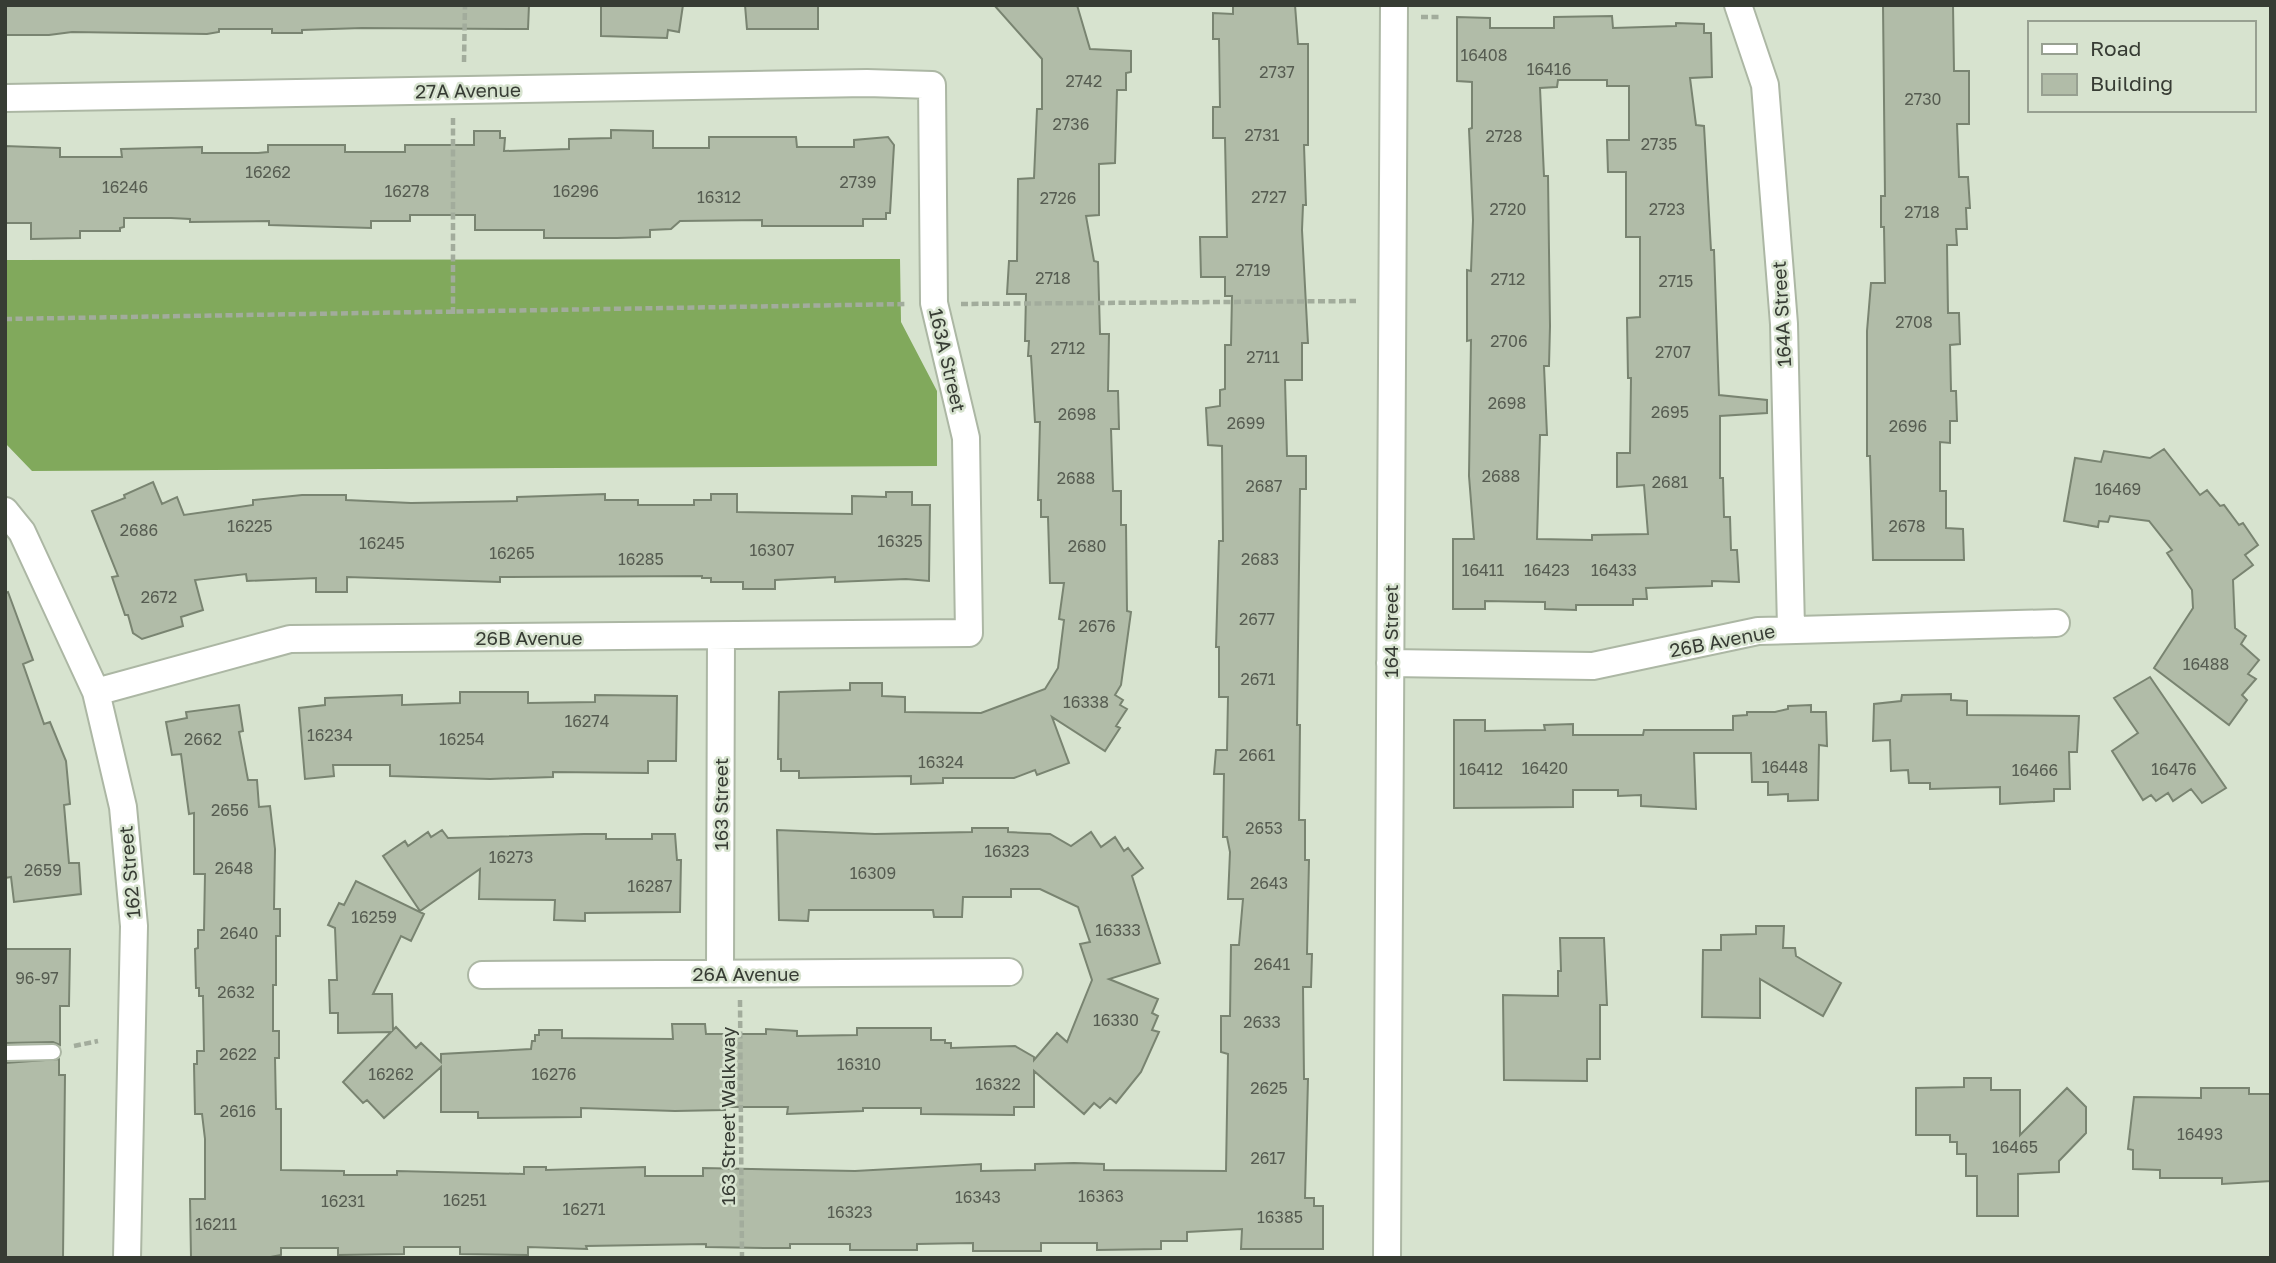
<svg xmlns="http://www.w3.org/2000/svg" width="2276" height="1263" font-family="'Golos Text',sans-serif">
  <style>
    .forest { fill: #81a95c }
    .building { fill: #b1bca8; stroke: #798471; stroke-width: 2; fill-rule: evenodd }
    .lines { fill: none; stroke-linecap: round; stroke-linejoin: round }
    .lane-casing { stroke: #acb7a4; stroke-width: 18 }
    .street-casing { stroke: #acb7a4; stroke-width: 30 }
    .path { stroke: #a2ac9c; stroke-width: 4.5; stroke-dasharray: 7 3.5; stroke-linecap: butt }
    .lane { stroke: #fff; stroke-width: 14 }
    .street { stroke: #fff; stroke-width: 26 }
    .labels { text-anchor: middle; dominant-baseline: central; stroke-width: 5; stroke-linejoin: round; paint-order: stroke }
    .number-label { font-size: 16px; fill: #565c51 }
    .street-label { font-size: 19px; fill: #373c34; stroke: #d7e3cf }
  </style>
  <rect width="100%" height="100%" fill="#d7e3cf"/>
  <path class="forest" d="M900,259L901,322L937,391V466L32,471L5,443V260Z"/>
  <path class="building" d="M5,5H529L528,29L362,28L302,30V33H272V29H219V32L207,34L72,32L49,35H6Z
    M601,5H683L679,32L668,30L667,38L601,36Z
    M745,5H818V29H747Z
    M994,5H1077L1090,49L1131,51V72L1126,73V90H1117L1115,163L1099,164V215L1086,216L1094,261L1098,262L1100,334H1109L1108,391H1118L1119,429H1111L1113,491H1121V525H1126L1127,611L1131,612L1121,685L1115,695L1123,700L1120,705L1127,709L1116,726L1120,728L1105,751L1052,717L1069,763L1037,775L1035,770L1014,778H943V783L911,784V776L799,778V771H781V759H778L779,692L850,690V683H882V696L905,697V712L981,713L1045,689L1058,668L1064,620L1059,619L1064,583H1050L1048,517H1041V500H1038L1040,422H1035L1031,356H1028L1029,341H1025L1026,294H1007L1009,261H1017L1018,179L1034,178L1037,109H1042V59Z
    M1233,5H1295L1298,44H1308V145H1304L1306,205H1303L1302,230L1308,343H1302V380H1285L1287,456H1306V489H1300L1297,725H1300L1299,820H1305V860H1309L1307,954H1312L1311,987H1303L1304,1079H1308L1305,1198H1314V1206H1323V1249H1241L1242,1229L1187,1232V1241H1161V1249L1097,1250V1243H1041V1251H973V1243L917,1244V1250H850V1244H790V1248H764L706,1247V1244L586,1246L587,1249L528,1247V1255L460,1254V1247H404V1254L338,1255V1248H281V1255L265,1258L191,1257L190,1199H205V1139L202,1114H195L194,1064H197V1051H204L203,996H199V988H196L195,949L198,948V930H204L205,874H194V813L189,814L181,754L172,755L166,722L187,718L186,712L239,705L243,731L239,732L248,780H257L259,807L270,806L275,849L274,909H280V936H276V985H273V1031H279V1058H275L276,1109H281V1170L344,1171V1175H397V1171L524,1174V1167H546V1170L645,1167V1176H703V1168L855,1171L981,1164V1171L1035,1170V1164L1074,1163L1104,1164V1170L1226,1171L1228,1054L1221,1052V1016H1230L1231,945H1239L1243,899H1228L1230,852L1227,837H1223L1224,774H1214L1216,750H1227L1228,697H1219V647H1216L1219,541H1223L1222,446L1208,445L1206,408L1220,406V390L1225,389V345H1231L1232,296H1225V277H1201L1200,237H1227L1225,138H1213V107H1220L1219,39H1213V13L1233,14Z
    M1883,5H1953L1954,71H1969V124H1957L1959,177H1968L1970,208H1966L1967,229H1956L1957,245H1947L1948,313H1959L1960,344L1950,345L1951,391H1956L1957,421H1950V443L1940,442V491H1946V528L1963,529L1964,560H1873L1870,456H1867V331L1871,283H1885L1884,227H1881V196H1885Z
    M1612,16L1613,28L1676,26V23L1704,24V33H1711L1712,77L1690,78L1696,125L1704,126L1711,250H1714L1719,395L1767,400V413L1720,416V478H1723L1724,517H1730L1731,550H1737L1739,582L1712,581V586L1646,588L1647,599H1633V605H1576V610L1545,609V602L1485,601V609H1453V539H1474L1469,476L1471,340L1467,341V270L1471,271L1473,220L1469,129L1472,128V82L1457,81V17L1490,18V28H1554V17ZM1558,80H1607V86H1629V140H1607L1608,172H1626V237H1640V317L1627,318L1628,378H1631L1630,453H1617V487L1644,485L1648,534L1592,535V540L1537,539L1540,435H1547L1544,366H1549L1550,326L1548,176H1544L1540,88L1557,87Z
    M611,130L653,131V148H709V137H796L797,147H854V140L888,137L894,145L890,213H886V219H863V226H762V220L680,221L671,229L650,230V237L617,238H544V230H475V215H410V221H371V228L269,225V221L190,222V219L171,218H124V227L120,228V231H80V238L31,239V223H5V146L60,148V157H122L121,149L202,147V153H258L268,152V145H345V152H405V145H474V131H500V138H505L504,151L569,149V139L611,138Z
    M2164,449L2200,495L2207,490L2220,506L2224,505L2239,525L2243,523L2258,545L2245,555L2253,565L2233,580L2235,628L2246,636L2241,644L2259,660L2248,674L2256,679L2242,695L2247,700L2229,725L2154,668L2193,608L2192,590L2167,553L2172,550L2149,521L2110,516L2108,522L2099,521L2098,527L2064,521L2075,458L2101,462L2104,451L2150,458Z
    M153,482L162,504L177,497L184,515L253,505V500L302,495H346V500L411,503L517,501V497L605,494V500H638V505H694V500H711V494H737V512L852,514V496L886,497V492H912V505H930L929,581L906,579L835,582V577L775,580V589H743V582H711V578H702V576L500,577V582L347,577V592H316V578L247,581L246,574L195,580L203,610L181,617L183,626L142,639L133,633L128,615H125L112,577L118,576L92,511L125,498L124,495Z
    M8,592L33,660L23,664L44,724L50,722L66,761L70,804L64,805L69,863H79L81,894L14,902L11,877L5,878V593Z
    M2150,677L2226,788L2202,803L2191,789L2173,801L2168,793L2156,801L2151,795L2143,800L2112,751L2138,733L2114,698Z
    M460,692H528V703L595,702V695L677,696L676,761H648V773L553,772V777L490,779L390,776V765H333L334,776L305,779L299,708L325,705V698L402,695V705L460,703Z
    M1951,694V700L1967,701V715L2079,716L2077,752H2069L2070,789H2054V801L2000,804V787L1930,789V783H1909L1908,770L1891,771L1890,740L1873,741L1874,704L1901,701L1902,695Z
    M1811,705V712H1826L1827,746L1819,745L1818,800L1788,801V794L1768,795V782H1752L1751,753H1694L1696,809L1641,806V795L1618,796V790H1573V807L1454,808V720H1485V731L1545,730L1544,725L1573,724V735H1643L1644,730H1733V716L1747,715V712H1775L1788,709V706Z
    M972,828H1008V832L1050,834L1071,846L1091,832L1101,847L1115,837L1124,851L1128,848L1143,868L1132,876L1160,963L1109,979L1158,999L1152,1013L1158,1016L1152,1030L1159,1032L1141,1072L1116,1103L1110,1098L1100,1108L1094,1103L1084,1114L1034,1071V1107H1014V1115L921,1114V1108H863V1111L787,1114L788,1107H725V1110L675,1111L581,1108V1117L478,1118V1112H441V1067L384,1118L367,1100L363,1103L343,1082L391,1032L338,1033V1013H330L329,980H337L335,928L328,925L339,903L344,905L356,881L424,914L411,941L401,936L373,994H392L393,1030L396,1027L416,1048L421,1043L441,1062V1054L531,1049L532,1041H535V1035H539V1030H562V1038L673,1039L672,1024H705L706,1034H766V1029L797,1031V1036L857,1035V1028H931V1040H945V1043H951V1048L1015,1046L1034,1057V1060L1057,1033L1067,1042L1092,980L1080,944L1090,942L1078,907L1040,889H1011V897H963L962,917H934L933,910H809L808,921L779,920L777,830L875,834L972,832Z
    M442,830L448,838L584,834H606V839H652V834H675L677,860H681L680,912L585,913V921L554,920L555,900L479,899L480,869L420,911L383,856L405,841L408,846L428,832L431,837Z
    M1756,926H1784L1783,948H1795L1796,956L1841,983L1823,1016L1760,979V1018L1702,1017L1703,950H1721V935L1756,934Z
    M1560,938H1604L1607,1005H1600V1059H1587V1081L1504,1080L1503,995L1558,996V971H1561Z
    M5,949H70L69,1006H60V1045L53,1042L5,1043Z
    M59,1059V1075H65L63,1258H5V1063Z
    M1964,1078H1991V1090H2020V1135L2067,1088L2086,1107V1133L2059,1161V1172L2018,1174V1216H1977V1176H1966V1154H1957V1142H1950V1135H1916V1088L1964,1087Z
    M2201,1088H2249V1094H2271V1181L2222,1184V1178H2160V1170L2133,1169V1150L2128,1149L2134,1097L2201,1098Z"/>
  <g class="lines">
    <defs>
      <path id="lane" d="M5,1053L53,1052"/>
      <path id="street" d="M1738,5L1765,85L1784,324L1791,628
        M5,98L867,83L932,85L934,303L966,438L969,633L290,639L96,692
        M5,511L22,532L96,692L123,807L134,926L127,1258
        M1390,663L1593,666L1758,631L2056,623
        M720,972L721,636
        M482,975L1009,972
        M1387,1258L1394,5"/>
    </defs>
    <use href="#lane" class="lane-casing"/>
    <use href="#street" class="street-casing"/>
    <path class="path" d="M1421,17H1441
      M464,62L465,5
      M453,118V314
      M961,304L1356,301
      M5,319L907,304
      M740,1000L742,1258
      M74,1046L98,1041"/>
    <use href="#lane" class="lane"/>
    <use href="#street" class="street"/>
  </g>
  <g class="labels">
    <g class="number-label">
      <text x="1484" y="55">16408</text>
      <text x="1549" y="69">16416</text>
      <text x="1277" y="72">2737</text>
      <text x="1084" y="81">2742</text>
      <text x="1923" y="99">2730</text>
      <text x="1071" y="124">2736</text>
      <text x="1262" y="135">2731</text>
      <text x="1504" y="136">2728</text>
      <text x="1659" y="144">2735</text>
      <text x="268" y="172">16262</text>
      <text x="858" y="182">2739</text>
      <text x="125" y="187">16246</text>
      <text x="407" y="191">16278</text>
      <text x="576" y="191">16296</text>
      <text x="719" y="197">16312</text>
      <text x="1269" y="197">2727</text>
      <text x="1058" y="198">2726</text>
      <text x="1508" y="209">2720</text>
      <text x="1667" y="209">2723</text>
      <text x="1922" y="212">2718</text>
      <text x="1253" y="270">2719</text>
      <text x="1053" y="278">2718</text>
      <text x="1508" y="279">2712</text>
      <text x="1676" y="281">2715</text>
      <text x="1914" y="322">2708</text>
      <text x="1509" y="341">2706</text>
      <text x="1068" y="348">2712</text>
      <text x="1673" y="352">2707</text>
      <text x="1263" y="357">2711</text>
      <text x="1507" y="403">2698</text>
      <text x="1670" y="412">2695</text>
      <text x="1077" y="414">2698</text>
      <text x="1246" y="423">2699</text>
      <text x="1908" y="426">2696</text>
      <text x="1501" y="476">2688</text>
      <text x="1076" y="478">2688</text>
      <text x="1670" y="482">2681</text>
      <text x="1264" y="486">2687</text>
      <text x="2118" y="489">16469</text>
      <text x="250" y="526">16225</text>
      <text x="1907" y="526">2678</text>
      <text x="139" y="530">2686</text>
      <text x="900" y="541">16325</text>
      <text x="382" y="543">16245</text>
      <text x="1087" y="546">2680</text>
      <text x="772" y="550">16307</text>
      <text x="512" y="553">16265</text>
      <text x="641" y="559">16285</text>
      <text x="1260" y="559">2683</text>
      <text x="1483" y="570">16411</text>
      <text x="1547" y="570">16423</text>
      <text x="1614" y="570">16433</text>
      <text x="159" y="597">2672</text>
      <text x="1257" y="619">2677</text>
      <text x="1097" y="626">2676</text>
      <text x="2206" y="664">16488</text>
      <text x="1258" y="679">2671</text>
      <text x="1086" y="702">16338</text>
      <text x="587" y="721">16274</text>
      <text x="330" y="735">16234</text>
      <text x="203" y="739">2662</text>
      <text x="462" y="739">16254</text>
      <text x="1257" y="755">2661</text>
      <text x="941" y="762">16324</text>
      <text x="1785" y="767">16448</text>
      <text x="1545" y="768">16420</text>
      <text x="1481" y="769">16412</text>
      <text x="2174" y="769">16476</text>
      <text x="2035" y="770">16466</text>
      <text x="230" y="810">2656</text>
      <text x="1264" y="828">2653</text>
      <text x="1007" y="851">16323</text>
      <text x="511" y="857">16273</text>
      <text x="234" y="868">2648</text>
      <text x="43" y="870">2659</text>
      <text x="873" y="873">16309</text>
      <text x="1269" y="883">2643</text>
      <text x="650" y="886">16287</text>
      <text x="374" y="917">16259</text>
      <text x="1118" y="930">16333</text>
      <text x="239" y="933">2640</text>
      <text x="1272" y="964">2641</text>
      <text x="37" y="978">96-97</text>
      <text x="236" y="992">2632</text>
      <text x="1116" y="1020">16330</text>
      <text x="1262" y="1022">2633</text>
      <text x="238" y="1054">2622</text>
      <text x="859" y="1064">16310</text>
      <text x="391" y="1074">16262</text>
      <text x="554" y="1074">16276</text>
      <text x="998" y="1084">16322</text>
      <text x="1269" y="1088">2625</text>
      <text x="238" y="1111">2616</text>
      <text x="2200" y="1134">16493</text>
      <text x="2015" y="1147">16465</text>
      <text x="1268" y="1158">2617</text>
      <text x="1101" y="1196">16363</text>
      <text x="978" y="1197">16343</text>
      <text x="465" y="1200">16251</text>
      <text x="343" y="1201">16231</text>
      <text x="584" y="1209">16271</text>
      <text x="850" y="1212">16323</text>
      <text x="1280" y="1217">16385</text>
      <text x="216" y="1224">16211</text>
    </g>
    <g class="street-label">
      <text transform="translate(468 90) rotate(-1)">27A Avenue</text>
      <text transform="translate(1781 314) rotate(-93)">164A Street</text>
      <text transform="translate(948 360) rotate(77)">163A Street</text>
      <text transform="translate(1390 631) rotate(-90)">164 Street</text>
      <text x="529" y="637">26B Avenue</text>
      <text transform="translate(1722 640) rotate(-11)">26B Avenue</text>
      <text transform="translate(720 804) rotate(-90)">163 Street</text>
      <text transform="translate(129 872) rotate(-95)">162 Street</text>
      <text x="746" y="973">26A Avenue</text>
      <text transform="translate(727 1116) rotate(-90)">163 Street Walkway</text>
    </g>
  </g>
  <rect width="2276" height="1263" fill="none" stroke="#373c34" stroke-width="14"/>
  <rect x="2028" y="21" width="228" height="91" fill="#d7e3cf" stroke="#97a091" stroke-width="2"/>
  <rect x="2042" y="44" width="35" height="10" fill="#ffffff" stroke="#97a091" stroke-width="2"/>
  <text x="2090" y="56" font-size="21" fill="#373c34">Road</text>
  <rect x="2042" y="74" width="35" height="21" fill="#b1bca8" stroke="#97a091" stroke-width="2"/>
  <text x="2090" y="91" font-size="21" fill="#373c34">Building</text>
</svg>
